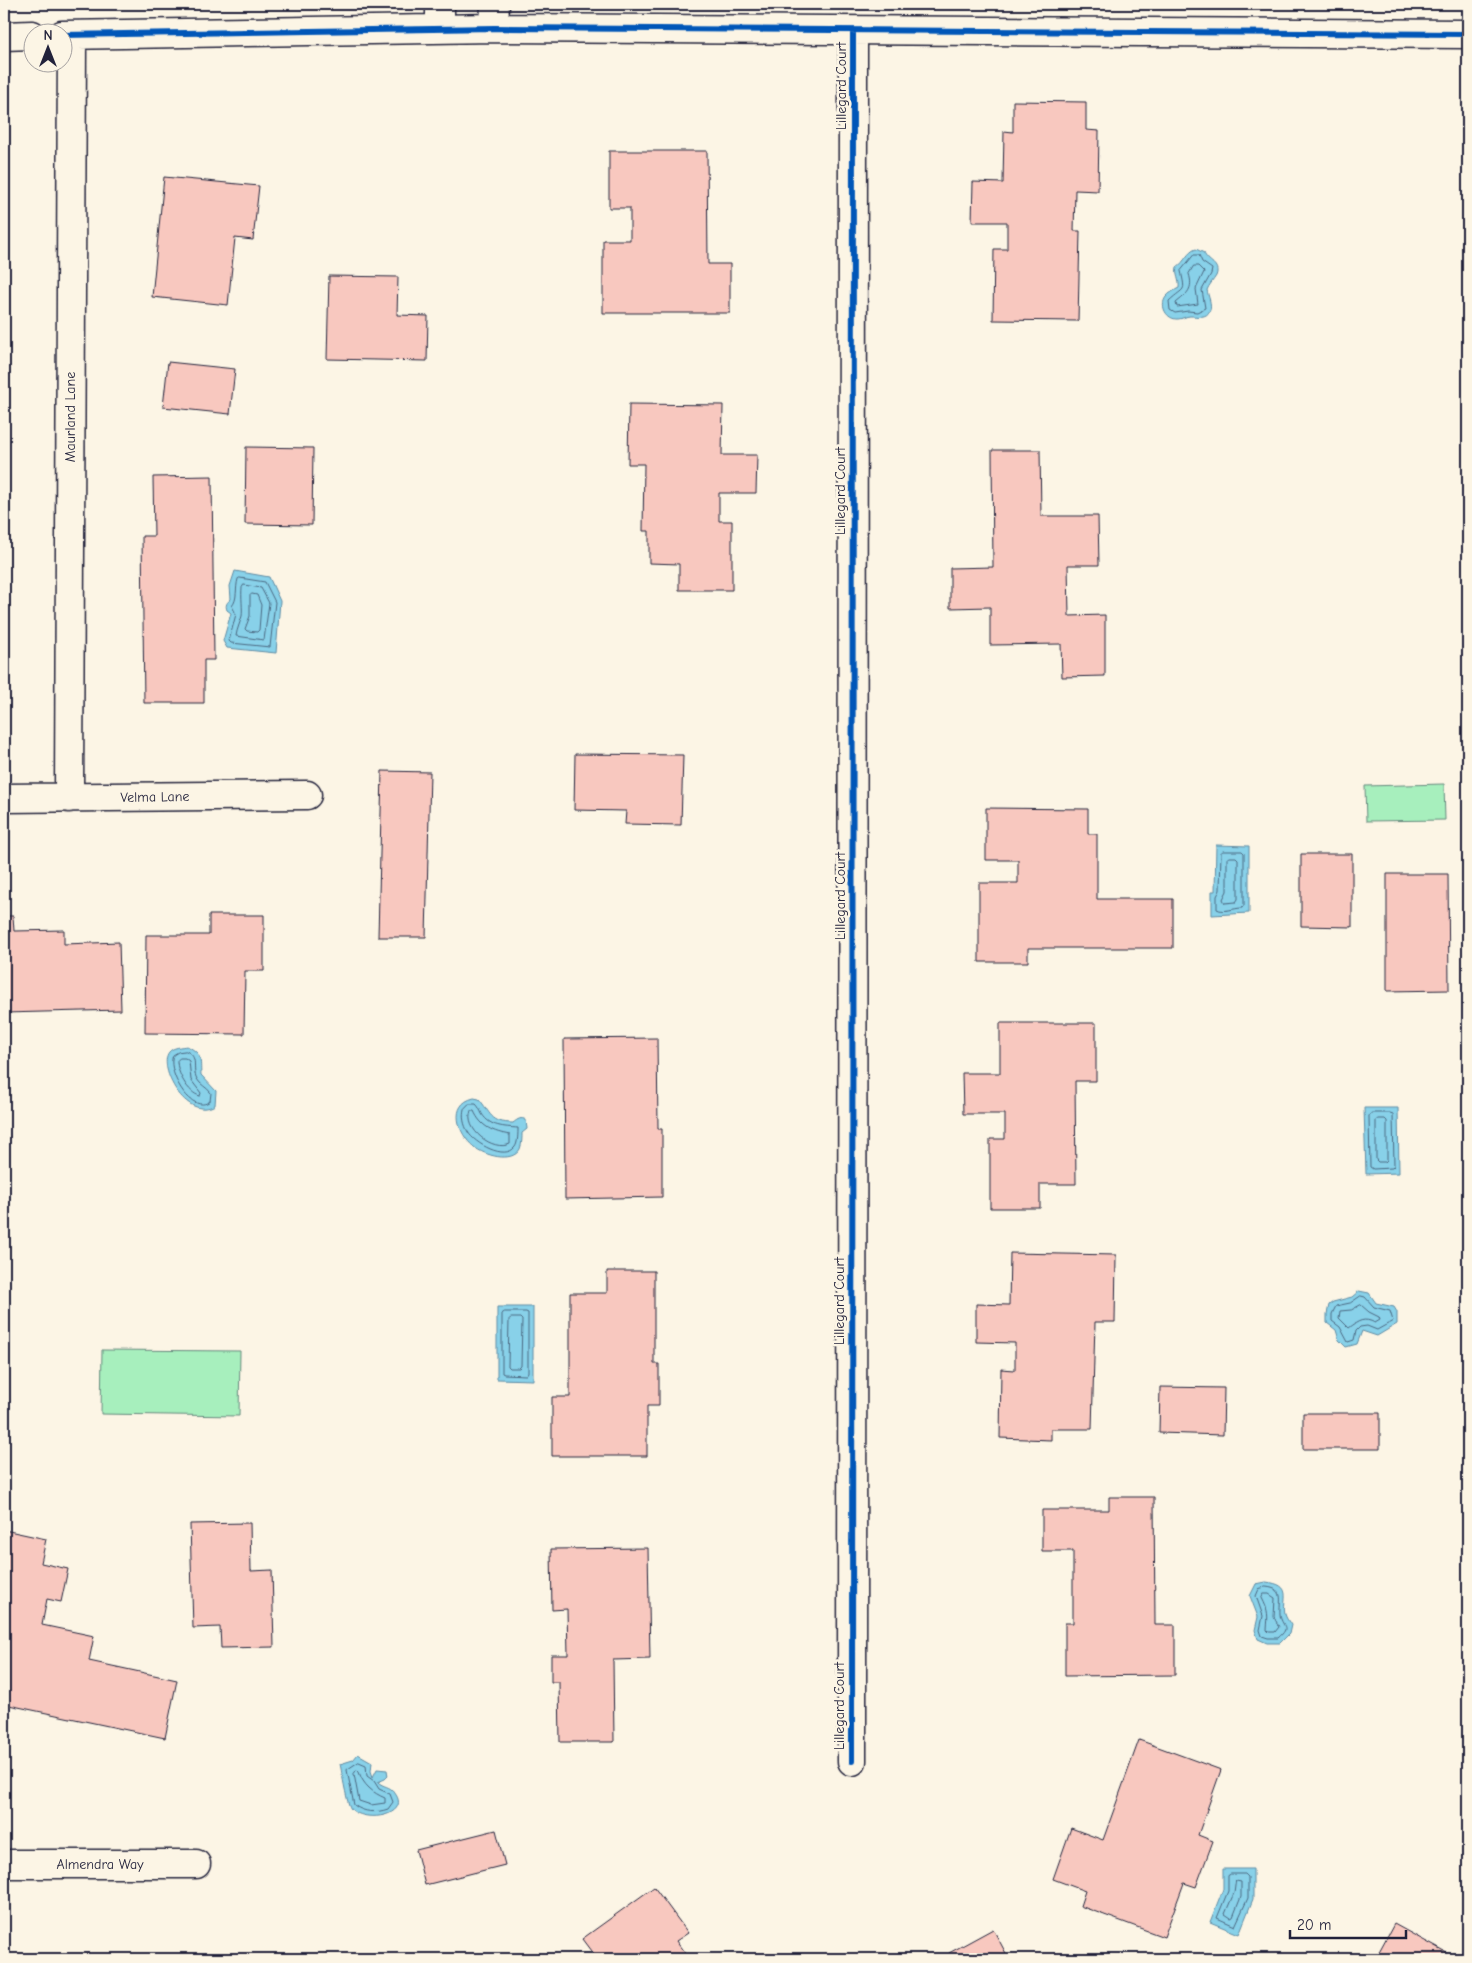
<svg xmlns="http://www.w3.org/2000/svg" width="1472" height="1963" font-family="'Comic Neue',sans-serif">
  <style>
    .green { fill: #a7efbd; stroke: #64887c }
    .water { fill: #88d1e9; stroke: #5f8ba3 }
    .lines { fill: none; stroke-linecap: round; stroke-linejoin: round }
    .shore { stroke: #4b6881; stroke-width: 1 }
    .building { fill: #f8c8bf; stroke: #22223b }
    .minor-casing { stroke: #22223b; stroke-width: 31 }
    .minor { stroke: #fcf5e5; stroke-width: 28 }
    .cycleway-casing { stroke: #fcf5e5; stroke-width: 9 }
    .cycleway { stroke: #0057b8; stroke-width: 6 }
    .labels { text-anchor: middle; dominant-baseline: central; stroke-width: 5; stroke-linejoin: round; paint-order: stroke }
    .street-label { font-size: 14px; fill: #22223b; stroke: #fcf5e5 }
  </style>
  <rect width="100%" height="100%" fill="#fcf5e5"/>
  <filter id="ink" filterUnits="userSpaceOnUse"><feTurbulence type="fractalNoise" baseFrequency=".02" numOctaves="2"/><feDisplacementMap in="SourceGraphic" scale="10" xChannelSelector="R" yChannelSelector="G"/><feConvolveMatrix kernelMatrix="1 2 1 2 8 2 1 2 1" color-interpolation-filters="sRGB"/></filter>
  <g filter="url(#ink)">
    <path class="green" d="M1444,784L1445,820L1366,821L1365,786Z
      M102,1350L240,1351L239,1416L101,1414Z"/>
    <path class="water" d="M1196,249L1204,253C1207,262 1221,264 1216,276C1213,281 1209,285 1207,290C1208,296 1212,304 1210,310C1207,319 1197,316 1190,316C1186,316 1182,319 1178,319C1167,320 1159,306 1166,297C1169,293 1175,290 1179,288C1180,280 1175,275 1177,267C1185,262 1187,252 1196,249Z
      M235,571L269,577L280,601L276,653L227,648L223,641L231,613L227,610C225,605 227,602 231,599L230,586Z
      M1216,845L1249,846V913L1212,915V891H1215Z
      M187,1046C203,1054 200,1060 201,1075L216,1091L215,1105C186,1122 157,1067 169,1052C173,1047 181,1047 187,1046Z
      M474,1098L479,1099C491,1113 490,1123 513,1123C518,1119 521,1117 526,1120L527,1129L522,1133C522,1138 522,1144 520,1149C512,1164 484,1155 474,1147C458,1134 448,1104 474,1098Z
      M1364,1108H1398L1399,1173L1366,1174Z
      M1359,1291L1369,1293L1376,1303L1394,1307L1397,1312V1324L1377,1336L1362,1331L1357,1344L1346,1347L1339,1340L1336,1330L1327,1323V1314L1329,1305L1333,1302L1352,1297Z
      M497,1307H533V1380L497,1379Z
      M1266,1582C1294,1585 1282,1598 1285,1614C1286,1618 1289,1622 1291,1625L1289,1634L1280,1643H1267L1258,1639L1255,1630L1258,1617L1250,1596L1256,1584Z
      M358,1754L372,1762L371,1771L373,1777L377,1769L387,1770L388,1776L385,1779L378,1782C383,1787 390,1786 394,1792C413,1815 366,1824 351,1809C347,1805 342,1772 340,1764L353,1760Z
      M1223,1869H1253V1899L1239,1934L1210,1922L1223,1889Z"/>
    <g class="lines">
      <path class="shore" d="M1194,255H1199L1202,262L1212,269L1211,274L1202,290L1205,308L1197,312L1188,311L1175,313L1170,310L1169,301C1185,286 1186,294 1181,271Z
        M1194,266H1198L1204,272L1196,289L1198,304L1177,307L1176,303C1187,294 1194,289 1189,274Z
        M240,578L265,582L275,602L270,647L231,643L229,641L236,614L232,606C238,599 235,589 238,579Z
        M244,585L261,588L269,603L264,640L236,636C237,629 240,623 242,616C243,610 241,595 242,588Z
        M252,594L257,595L261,605L259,630L257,632L247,631L245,629L250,616V596Z
        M1223,851H1242L1244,853V905L1242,908C1234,908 1224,913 1217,909V896L1220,890L1221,853Z
        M1229,857H1236L1238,859V899L1236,902L1225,903L1223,899L1227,891V859Z
        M186,1051C200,1057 191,1068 197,1079C200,1085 207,1087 211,1093L210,1101C192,1116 166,1072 173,1055L178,1052Z
        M180,1058H185L189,1061L191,1080L201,1093L200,1096C188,1093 177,1073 177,1061Z
        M469,1104H476C479,1107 480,1110 482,1114C490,1127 504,1127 518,1128C518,1133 518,1143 515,1147C505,1161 474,1143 468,1132C464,1125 462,1117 464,1109Z
        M471,1111H474C481,1127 493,1132 510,1135V1144C493,1152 463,1129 471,1111Z
        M1372,1113H1390L1393,1114L1394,1166L1392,1168L1373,1169L1370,1167L1369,1116Z
        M1378,1119H1385L1387,1121V1160L1385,1162H1378L1376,1160V1121Z
        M1361,1296L1365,1297L1374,1307L1390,1311L1393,1321L1377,1330L1367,1326L1360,1327L1356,1331L1354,1340L1348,1342L1340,1327L1332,1321V1314L1336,1306L1350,1303Z
        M1361,1305L1369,1312L1379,1317L1380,1320L1375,1323C1364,1317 1358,1321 1349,1328L1339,1318L1340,1311L1351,1310Z
        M505,1312H526L528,1313V1372L526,1375L504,1374L502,1373V1314Z
        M511,1318H520L522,1320L521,1366L519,1368H510L508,1366L509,1320Z
        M1266,1587C1286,1589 1279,1600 1280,1614C1281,1627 1292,1626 1278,1638H1268L1262,1636L1260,1630L1263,1616L1256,1596L1259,1589Z
        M1264,1594H1269L1275,1598L1274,1617L1279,1627L1275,1632H1269L1267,1630C1268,1615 1269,1612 1262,1598Z
        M359,1762L366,1765L367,1776L374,1781L379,1789L390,1794L393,1802L388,1809C377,1813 364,1813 354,1805L347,1770Z
        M357,1770L359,1772C363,1785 373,1793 385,1798V1803L371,1805L359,1801L354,1774Z
        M1231,1874H1245L1248,1877V1898L1235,1926L1217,1918L1228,1891V1876Z
        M1236,1881L1241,1882V1897L1233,1917L1231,1918L1225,1914L1234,1893Z"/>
    </g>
    <path class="building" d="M1013,101L1086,102V130L1099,131L1098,191L1075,190L1074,231H1080L1078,321L993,320L994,249H1007V222H972L973,182L1003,183L1004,131L1013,132Z
      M609,151H707L708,264H730V313H603V240H630V208H609Z
      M164,177L259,186L253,240L235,238L228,305L152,297Z
      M4,265H5L4,344Z
      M329,276L398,277L397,315L428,316L427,361L327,359Z
      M168,362L235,369L230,414L163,407Z
      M629,404L723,405L722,455H757L756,493H719V521H732V590H679V564L649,563V531H643L644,464H628Z
      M246,447L313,448L312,525L245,524Z
      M992,450H1040L1041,516H1098L1099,565H1068L1069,616L1105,615V676L1062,677L1061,644L990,645V607L950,608V568L993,567Z
      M212,476L214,660H204V703H144L142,536H154L153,477Z
      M575,754L683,755L681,825L625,824L626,811L574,810Z
      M382,771L430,772L426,937H378Z
      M986,808L1088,809V834H1097V899H1173V948H1028V962H979V883H1018V860H986Z
      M1301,854H1352V927L1301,926Z
      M1387,874H1448L1449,990L1387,991Z
      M209,915H264V971H245L244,1034L145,1033L146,935H209Z
      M4,916H13L14,931L64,930V944L119,942L121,1010L4,1013Z
      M1000,1023H1096V1081H1075L1076,1184H1040V1208H990V1139H1005V1114H963L962,1073H1000Z
      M657,1038L658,1129H662V1197L565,1199L564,1039Z
      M1010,1253L1116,1255L1115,1322H1095L1092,1429H1051V1440L1000,1438L1001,1369L1015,1370V1343L976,1342V1304L1009,1305Z
      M607,1271H654V1364H659V1406H647V1456H552V1397H570V1293H607Z
      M1160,1387L1224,1388L1223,1435L1159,1433Z
      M1303,1413H1380V1449H1303Z
      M1109,1497H1154L1155,1625H1175V1675L1065,1676V1623H1073V1551H1042V1510H1109Z
      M250,1523L251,1571L272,1570L274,1647L221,1648L220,1627L193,1628L190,1524Z
      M4,1530L46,1539L41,1563L68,1569L61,1602L47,1599L42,1625L94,1636L89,1661L177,1680L165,1738L4,1704Z
      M648,1548L650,1659L613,1660L614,1742H560L559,1682H551V1655H568L567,1609L552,1610L551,1549Z
      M1139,1740L1221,1770L1198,1835L1213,1841L1196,1887L1184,1883L1164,1937L1080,1906L1085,1891L1053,1879L1071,1828L1103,1840Z
      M496,1830L505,1865L425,1885L416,1850Z
      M654,1887L688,1933L676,1941L689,1959H597L582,1939Z
      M1394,1924L1454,1957L1453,1959H1375Z
      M993,1929L1009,1959H952L949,1953Z"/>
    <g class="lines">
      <defs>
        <path id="minor" d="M494,28L495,4
          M440,29V4
          M62,35L494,28L1468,34
          M4,36L32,35
          M4,798L307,795
          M69,798L72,35
          M852,1761L853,31
          M4,1864H196"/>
      </defs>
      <use href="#minor" class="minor-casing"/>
      <use href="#minor" class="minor"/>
      <defs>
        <path id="cycleway" d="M62,35L494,28L1468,34
          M852,1761L853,31"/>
      </defs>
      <use href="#cycleway" class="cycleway-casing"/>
      <use href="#cycleway" class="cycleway"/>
    </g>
  </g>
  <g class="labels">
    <g class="street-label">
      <text transform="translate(841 86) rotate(-90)">Lillegard Court</text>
      <text transform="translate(70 417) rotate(-90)">Maurland Lane</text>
      <text transform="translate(840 491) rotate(-90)">Lillegard Court</text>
      <text transform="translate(155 797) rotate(-1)">Velma Lane</text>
      <text transform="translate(840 896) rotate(-90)">Lillegard Court</text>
      <text transform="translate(839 1301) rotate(-90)">Lillegard Court</text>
      <text transform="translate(839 1706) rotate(-90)">Lillegard Court</text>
      <text x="100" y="1864">Almendra Way</text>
    </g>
  </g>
  <rect width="1472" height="1963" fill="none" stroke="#fcf5e5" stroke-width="20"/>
  <rect x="10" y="10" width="1452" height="1943" fill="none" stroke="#22223b" stroke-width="2" filter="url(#ink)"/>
  <g transform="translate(48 48)"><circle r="24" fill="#fcf5e5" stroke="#a5a1a1"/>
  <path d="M0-4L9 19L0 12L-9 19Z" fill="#22223b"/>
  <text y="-8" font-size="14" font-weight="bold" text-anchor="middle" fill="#22223b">N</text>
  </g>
  <path d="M1290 1930v8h116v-8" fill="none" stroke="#22223b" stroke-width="2.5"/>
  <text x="1297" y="1930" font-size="15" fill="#22223b" stroke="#fcf5e5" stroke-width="4" paint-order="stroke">20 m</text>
</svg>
